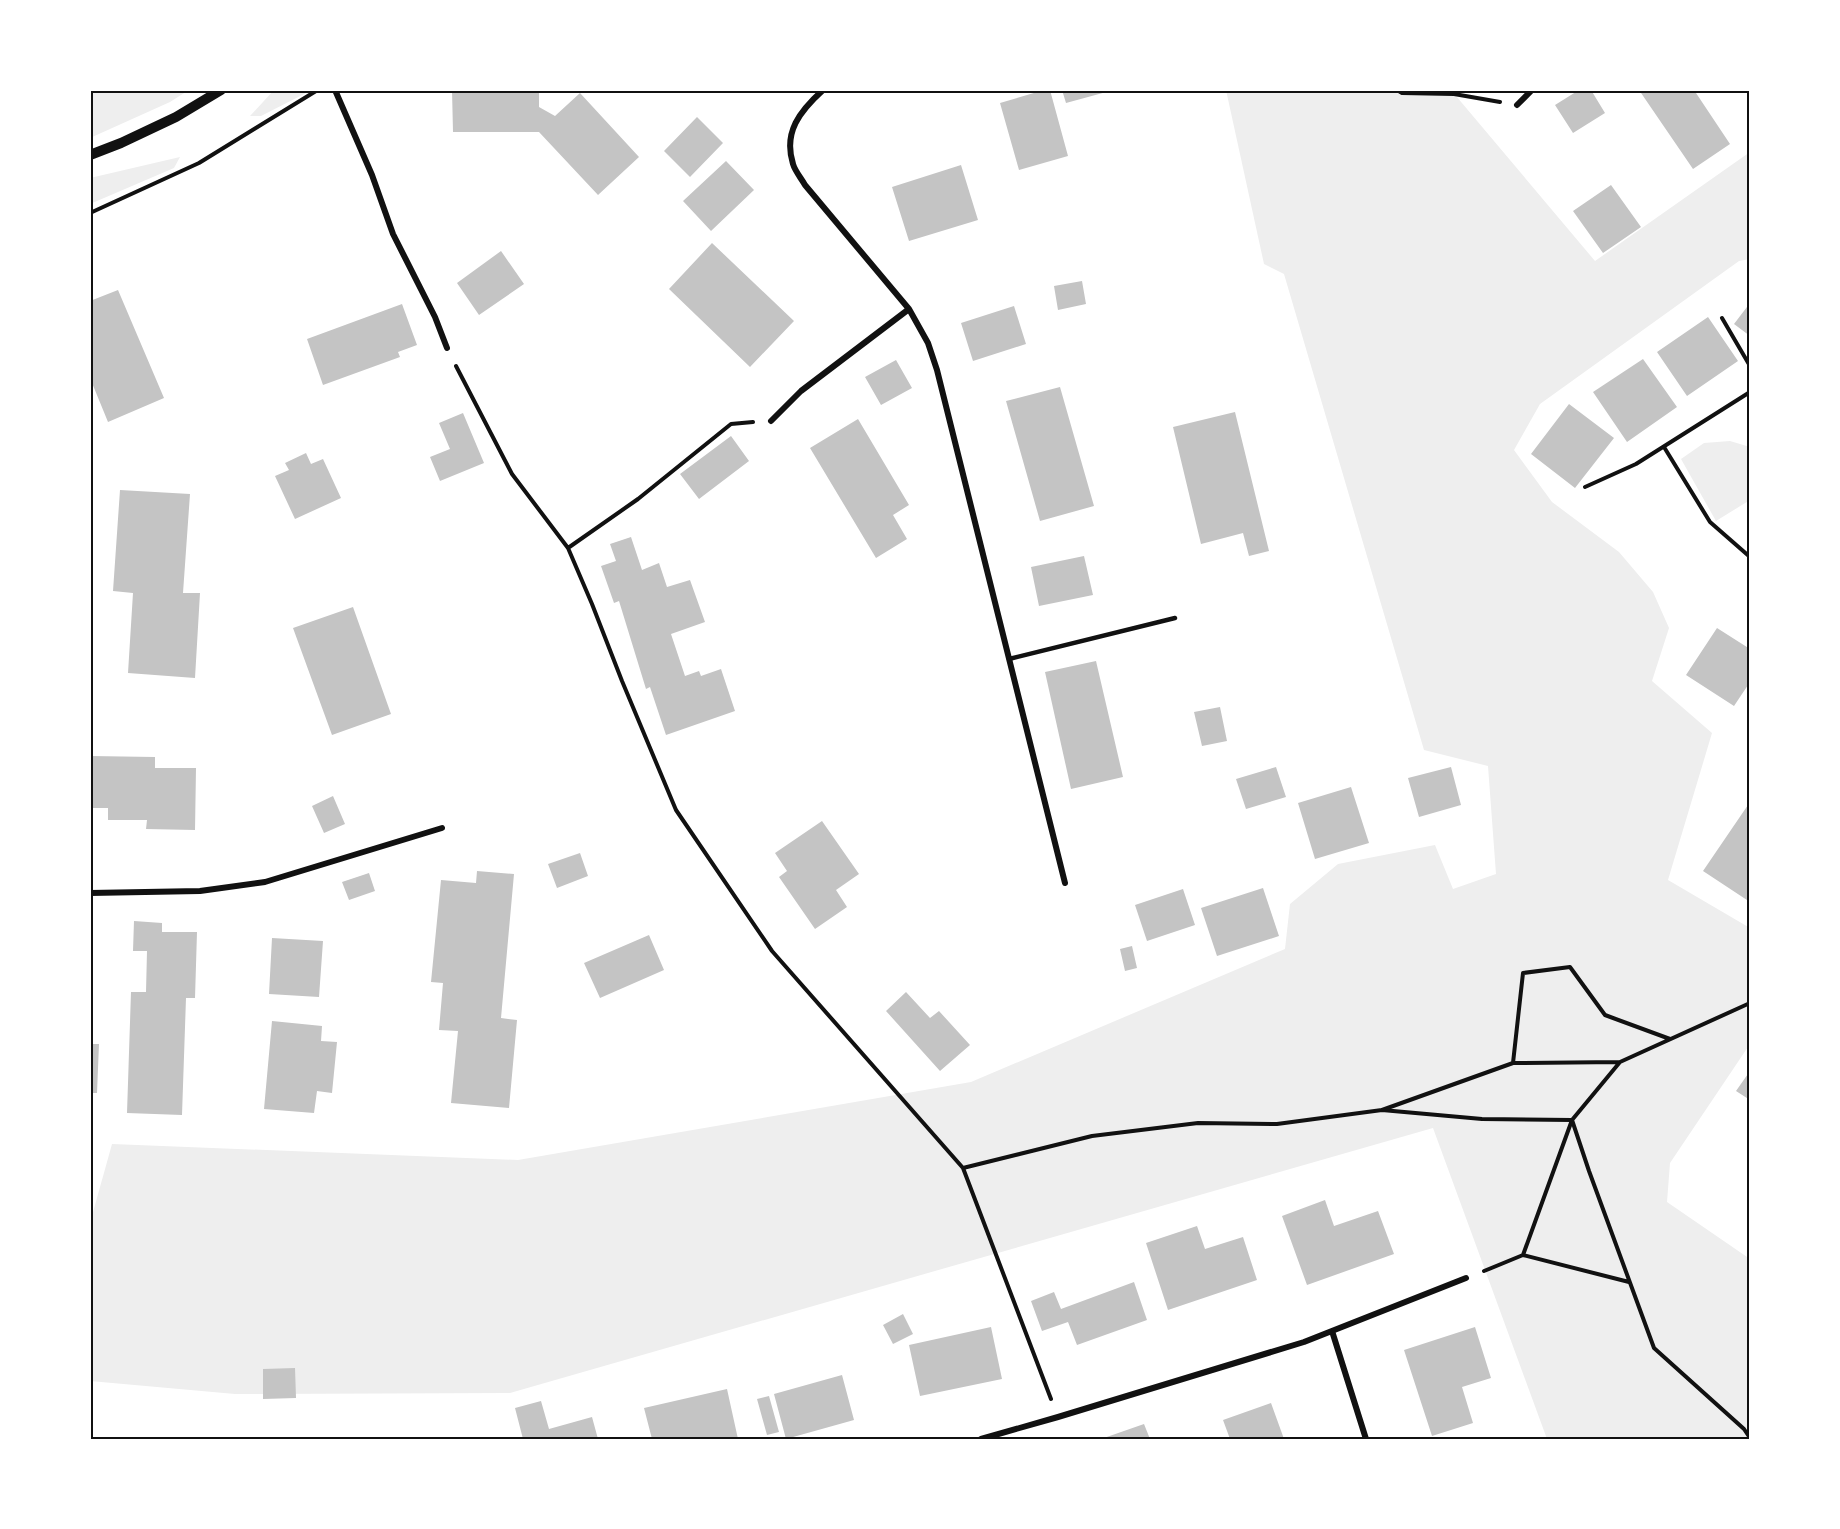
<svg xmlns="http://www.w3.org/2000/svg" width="1840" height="1529" font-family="Commissioner,sans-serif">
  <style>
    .green { fill: #eee }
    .building { fill: #c4c4c4 }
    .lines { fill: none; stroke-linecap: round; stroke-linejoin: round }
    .path { stroke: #111; stroke-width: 4 }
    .service { stroke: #111; stroke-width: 4.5 }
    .minor { stroke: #111; stroke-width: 6 }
    .tertiary { stroke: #111; stroke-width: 10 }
    .neatline { fill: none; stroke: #111; stroke-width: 2 }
  </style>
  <rect width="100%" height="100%" fill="#fff"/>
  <path class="green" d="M90,90H189L170,102L90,138Z
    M274,90H312L261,116H250Z
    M1226,90H1451L1595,261L1750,152V259L1739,261L1540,404L1514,450L1552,502L1619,552L1653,592L1669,628L1652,681L1712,733L1668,880L1750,928V1044L1670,1163L1667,1202L1750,1259V1439H1547L1433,1128L510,1393L235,1394L90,1381V1223L112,1144L518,1160L971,1082L1285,949L1290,904L1338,864L1435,845L1453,889L1496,874L1488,766L1424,750L1284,274L1264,264Z
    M180,157L174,168L90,204V178Z
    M1730,441L1750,447V500L1716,521L1681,459L1704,443Z"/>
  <path class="building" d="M452,90H539V107L555,116L580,93L639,157L598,195L539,132H453Z
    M1044,90H1050L1068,156L1019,170L1000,103Z
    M1062,90H1110V91L1066,103Z
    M1579,90H1591L1605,113L1573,133L1555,105Z
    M1639,90H1694L1730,144L1693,169Z
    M697,117L723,143L690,177L664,151Z
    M726,161L754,190L711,231L683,201Z
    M961,165L978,220L909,241L892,187Z
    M1611,185L1641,227L1603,253L1573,211Z
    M712,243L794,321L750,367L669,289Z
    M501,251L524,284L479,315L457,283Z
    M1082,281L1086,304L1058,310L1054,286Z
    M118,290L164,398L108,422L90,378V301Z
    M1750,303V336L1734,324Z
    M402,304L417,345L398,352L400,357L323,385L307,339Z
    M1014,306L1026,344L973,361L961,323Z
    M1708,317L1738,361L1687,396L1657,352Z
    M1643,359L1677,407L1627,442L1593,392Z
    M896,360L912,388L881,405L865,377Z
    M1060,387L1094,506L1040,521L1006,401Z
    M1569,404L1614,438L1575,488L1531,454Z
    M1235,412L1269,551L1249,556L1243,533L1201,544L1173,427Z
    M463,413L484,463L440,481L430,457L450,449L439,423Z
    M858,419L909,505L893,515L907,539L876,558L810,448Z
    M731,436L749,461L699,499L680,474Z
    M306,453L311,464L323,459L341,498L295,519L275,476L289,470L285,463Z
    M120,490L190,494L183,593H200L195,678L128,673L133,593L113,591Z
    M631,537L642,570L659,563L667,587L690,580L705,622L671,634L685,676L699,671L701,676L721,669L735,711L666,735L650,687L646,689L619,601L614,603L601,566L616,561L610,544Z
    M1084,556L1093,595L1039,606L1031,567Z
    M353,607L391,714L332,735L293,628Z
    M1717,628L1750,649V682L1734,706L1686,675Z
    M1096,661L1123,777L1071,789L1045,672Z
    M1220,707L1227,741L1202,746L1194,712Z
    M90,756L155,757V768H196L195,830L146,829L147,820H108V808H90Z
    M1276,767L1286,797L1246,809L1236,779Z
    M1451,767L1461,805L1419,817L1408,778Z
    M1351,787L1369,843L1315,859L1298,803Z
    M333,796L345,824L324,833L312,806Z
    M1750,802V902L1703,871Z
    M822,821L859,874L836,890L847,907L815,929L779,877L787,871L775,853Z
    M580,853L588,876L557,888L548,864Z
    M477,871L514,874L501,1018L517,1020L509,1108L451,1103L458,1031L439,1030L443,983L431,982L441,880L476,883Z
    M369,873L375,891L349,900L342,882Z
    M1263,888L1279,936L1217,956L1201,908Z
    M1183,889L1195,925L1147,941L1135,905Z
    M134,921L162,923V932H197L195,998H186L182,1115L127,1113L131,992H146L147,951H133Z
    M649,935L664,970L600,998L584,963Z
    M272,938L323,941L319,997L269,994Z
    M1132,946L1137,968L1125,971L1120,949Z
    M906,992L930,1018L939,1011L970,1045L940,1071L886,1011Z
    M272,1021L322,1026L321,1041L337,1042L332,1093L317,1091L314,1113L264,1109Z
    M90,1044H99L97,1093H90Z
    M1750,1071V1100L1736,1091Z
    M1325,1200L1334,1226L1378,1211L1394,1254L1307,1285L1282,1216Z
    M1197,1226L1205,1249L1243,1237L1257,1280L1168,1310L1146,1243Z
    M1134,1282L1147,1320L1077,1345L1068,1322L1042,1331L1031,1301L1054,1292L1061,1309Z
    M903,1314L913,1334L893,1344L883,1325Z
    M991,1327L1002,1379L920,1396L909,1345Z
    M1475,1327L1491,1378L1462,1387L1473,1423L1432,1436L1404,1350Z
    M295,1368L296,1398L263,1399V1369Z
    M842,1375L854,1420L786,1439L774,1394Z
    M727,1389L738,1439H652L644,1408Z
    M769,1396L779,1432L767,1435L757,1399Z
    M541,1401L549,1429L592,1417L598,1439H523L515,1408Z
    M1271,1403L1284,1439H1230L1223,1420Z
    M1144,1424L1150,1439H1101Z"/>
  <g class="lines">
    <path class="path" d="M1397,90L1402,93L1454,94L1500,102
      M90,213L199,163L316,91
      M1722,318L1750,366
      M456,366L512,474L568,548L592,604L622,681L676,810L772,951L963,1168L1051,1399
      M1664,447L1710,522L1750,557
      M1585,487L1636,464L1750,392
      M568,548L638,499L731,424L753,422
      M1620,1062L1513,1063L1523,973L1570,967L1605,1015L1670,1039
      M1513,1063L1382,1110L1482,1119L1572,1120L1589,1171L1654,1348L1744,1429L1750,1438
      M963,1168L1092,1136L1198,1123L1277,1124L1382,1110
      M1523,1255L1629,1282
      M1484,1271L1523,1255L1572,1120L1620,1062L1750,1003"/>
    <path class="service" d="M1009,659L1175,618"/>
    <path class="minor" d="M335,90L372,175L393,234L435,317L447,348
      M823,90C800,111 783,132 793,164C795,171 801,178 805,185L909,309L928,343L937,370L1065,883
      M1517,105L1532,90
      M771,421L801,391L909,309
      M90,893L200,891L265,882L442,828
      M1332,1331L1366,1439
      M981,1439L1058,1417L1304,1342L1466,1278"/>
    <path class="tertiary" d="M90,155L121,143L176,117L221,90"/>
  </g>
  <rect width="1840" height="1529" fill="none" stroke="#ffffff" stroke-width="183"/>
  <rect x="92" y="92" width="1656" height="1346" class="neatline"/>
</svg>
